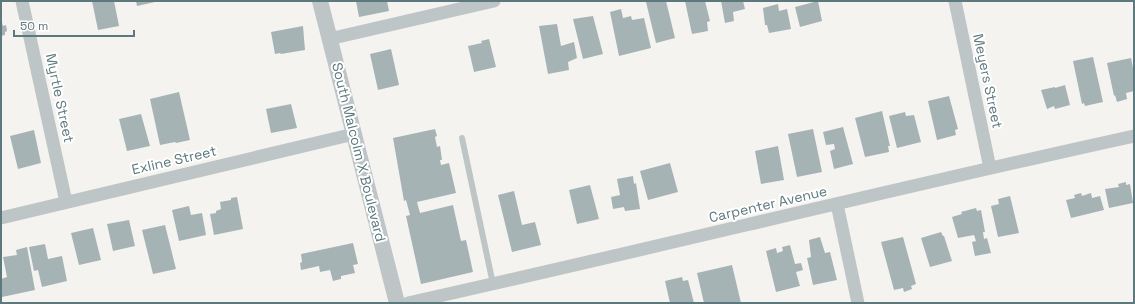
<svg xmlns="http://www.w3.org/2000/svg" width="1135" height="304" font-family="'Space Grotesk',sans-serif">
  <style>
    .building { fill: #a5b3b5 }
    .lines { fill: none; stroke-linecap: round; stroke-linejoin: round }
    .service { stroke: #bec5c7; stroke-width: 6 }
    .minor { stroke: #bec5c7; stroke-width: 13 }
    .tertiary { stroke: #bec5c7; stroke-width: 16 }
    .labels { text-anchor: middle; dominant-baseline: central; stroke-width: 4; stroke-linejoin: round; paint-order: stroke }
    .street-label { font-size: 14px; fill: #5d797e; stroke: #fff }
  </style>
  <rect width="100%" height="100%" fill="#f5f3f0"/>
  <path class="building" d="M92,1H114L119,26L98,30Z
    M136,1H155V2L137,6Z
    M356,1H387L389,11L359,17Z
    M653,1H666L675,38L656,43L646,2Z
    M685,1H705L710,21L707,22L708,31L692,34Z
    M721,1H743L745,9L733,12L734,21L725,23Z
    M818,1L822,21L800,27L795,7Z
    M778,4L779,11L787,9L791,29L769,33L767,25H765L763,8Z
    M621,9L623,18L631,16L632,20L644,18L651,48L619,56L610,12Z
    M593,16L603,54L583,59L573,19Z
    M1,19L3,26L6,25L7,31L5,32V35L1,36Z
    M557,24L561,46L574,42L577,58L568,62L569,70L548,74L539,26Z
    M303,26L305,50L281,54L280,53L275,54L271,32Z
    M489,39L496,67L474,72L468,46L482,43L481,41Z
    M391,49L399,85L378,90L370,54Z
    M1093,57L1103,102L1085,106L1084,103L1082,104L1073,61Z
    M1131,58L1134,73V91L1126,93L1127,99L1117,102L1115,95L1114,96L1107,63Z
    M1065,85L1070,105L1055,109L1054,106L1047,109L1041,90L1055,87V88Z
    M179,92L190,140L176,143L175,142L160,145L150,99Z
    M949,96L958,129L955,130L956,135L937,140L928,101Z
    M291,104L297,128L271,133L266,109Z
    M882,111L890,146H888L889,152L865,157L855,118Z
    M905,112L906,116L914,115L921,142L897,148L889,116Z
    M141,114L150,146L127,151L119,119Z
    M843,127L853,164L834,169L830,151L835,149L834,144L826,145L823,132Z
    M435,129L437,136L435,137L437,147L440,146L442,160H440L441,165L449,163L456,193L417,202L420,213L453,205L461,241L466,240L473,272L421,284L406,216L410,215L406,200L404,201L393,138Z
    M813,129L822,172L797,177L788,134Z
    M34,130L41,163L18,169L10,136Z
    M778,146L784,180L761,184L755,151Z
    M670,163L678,192L648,200L640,171Z
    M633,176L634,184L636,183L640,209L625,211L624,207L613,209L611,197L620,195L617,179Z
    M1126,182V185L1130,184L1133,203L1109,208L1105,189L1119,187L1118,184Z
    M590,185L599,219L577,224L569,190Z
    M514,191L522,225L535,222L541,245L512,252L498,195Z
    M1081,193L1082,196L1091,193L1092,198L1100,196L1104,210L1071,218L1066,200L1075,198L1074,195Z
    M1010,196L1019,233L998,237L991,206L999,204L998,199Z
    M237,197L243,229L214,235L210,214L216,213V211L221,209L220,202L231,200V198Z
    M189,206L191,215L202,213L206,235L179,241L172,210Z
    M976,208L977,211L981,210L985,232H983L984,239L987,238L991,253L975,256L972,242L976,241L974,235L958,238L952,217L962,214L961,212Z
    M129,220L135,246L113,251L107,224Z
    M165,225L176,269L153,274L142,230Z
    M93,228L101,260L79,265L71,233Z
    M941,232L943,236H944L952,261L930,267L921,238Z
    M820,237L825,253L830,252L837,280L813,285L807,258L811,257L809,240Z
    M903,237L916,284L911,286L912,289L904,292L903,288L894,290L881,242Z
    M353,243L358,264L353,265L355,273L341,276V279L333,281L330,270L320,272L319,266L301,270L300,263L302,262L301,254Z
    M45,244L48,259L62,256L67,281L42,287L38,270L34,271L29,247Z
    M790,245L795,264L801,263L803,270L796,272L800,286L776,292L766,251L776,248L777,253L783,251L782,247Z
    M27,247L35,290L2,297L1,279L7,277L3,257L17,255L16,250Z
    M732,265L741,303H704L697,273Z
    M682,277L683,281L688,280L694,303H670L665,281Z"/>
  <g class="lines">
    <path class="service" d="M462,138L493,284"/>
    <path class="minor" d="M22,1L66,202
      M955,1L990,168
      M329,39L494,1
      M837,204L858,303
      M1,218L354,134
      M408,303C651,249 891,189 1134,136"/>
    <path class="tertiary" d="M320,1L397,303"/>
  </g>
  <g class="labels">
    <g class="street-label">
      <text transform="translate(988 81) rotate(78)">Meyers Street</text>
      <text transform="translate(60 98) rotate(78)">Myrtle Street</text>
      <text transform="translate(359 152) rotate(76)">South Malcolm X Boulevard</text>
      <text transform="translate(174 160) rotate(-13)">Exline Street</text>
      <text transform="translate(768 204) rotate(-13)">Carpenter Avenue</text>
    </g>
  </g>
  <rect width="1135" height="304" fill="none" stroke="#5d797e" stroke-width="4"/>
  <path d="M14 30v6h120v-6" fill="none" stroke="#5d797e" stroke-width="2"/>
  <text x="20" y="30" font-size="12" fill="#5d797e" stroke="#ffffff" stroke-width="3" paint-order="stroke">50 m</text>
</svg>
